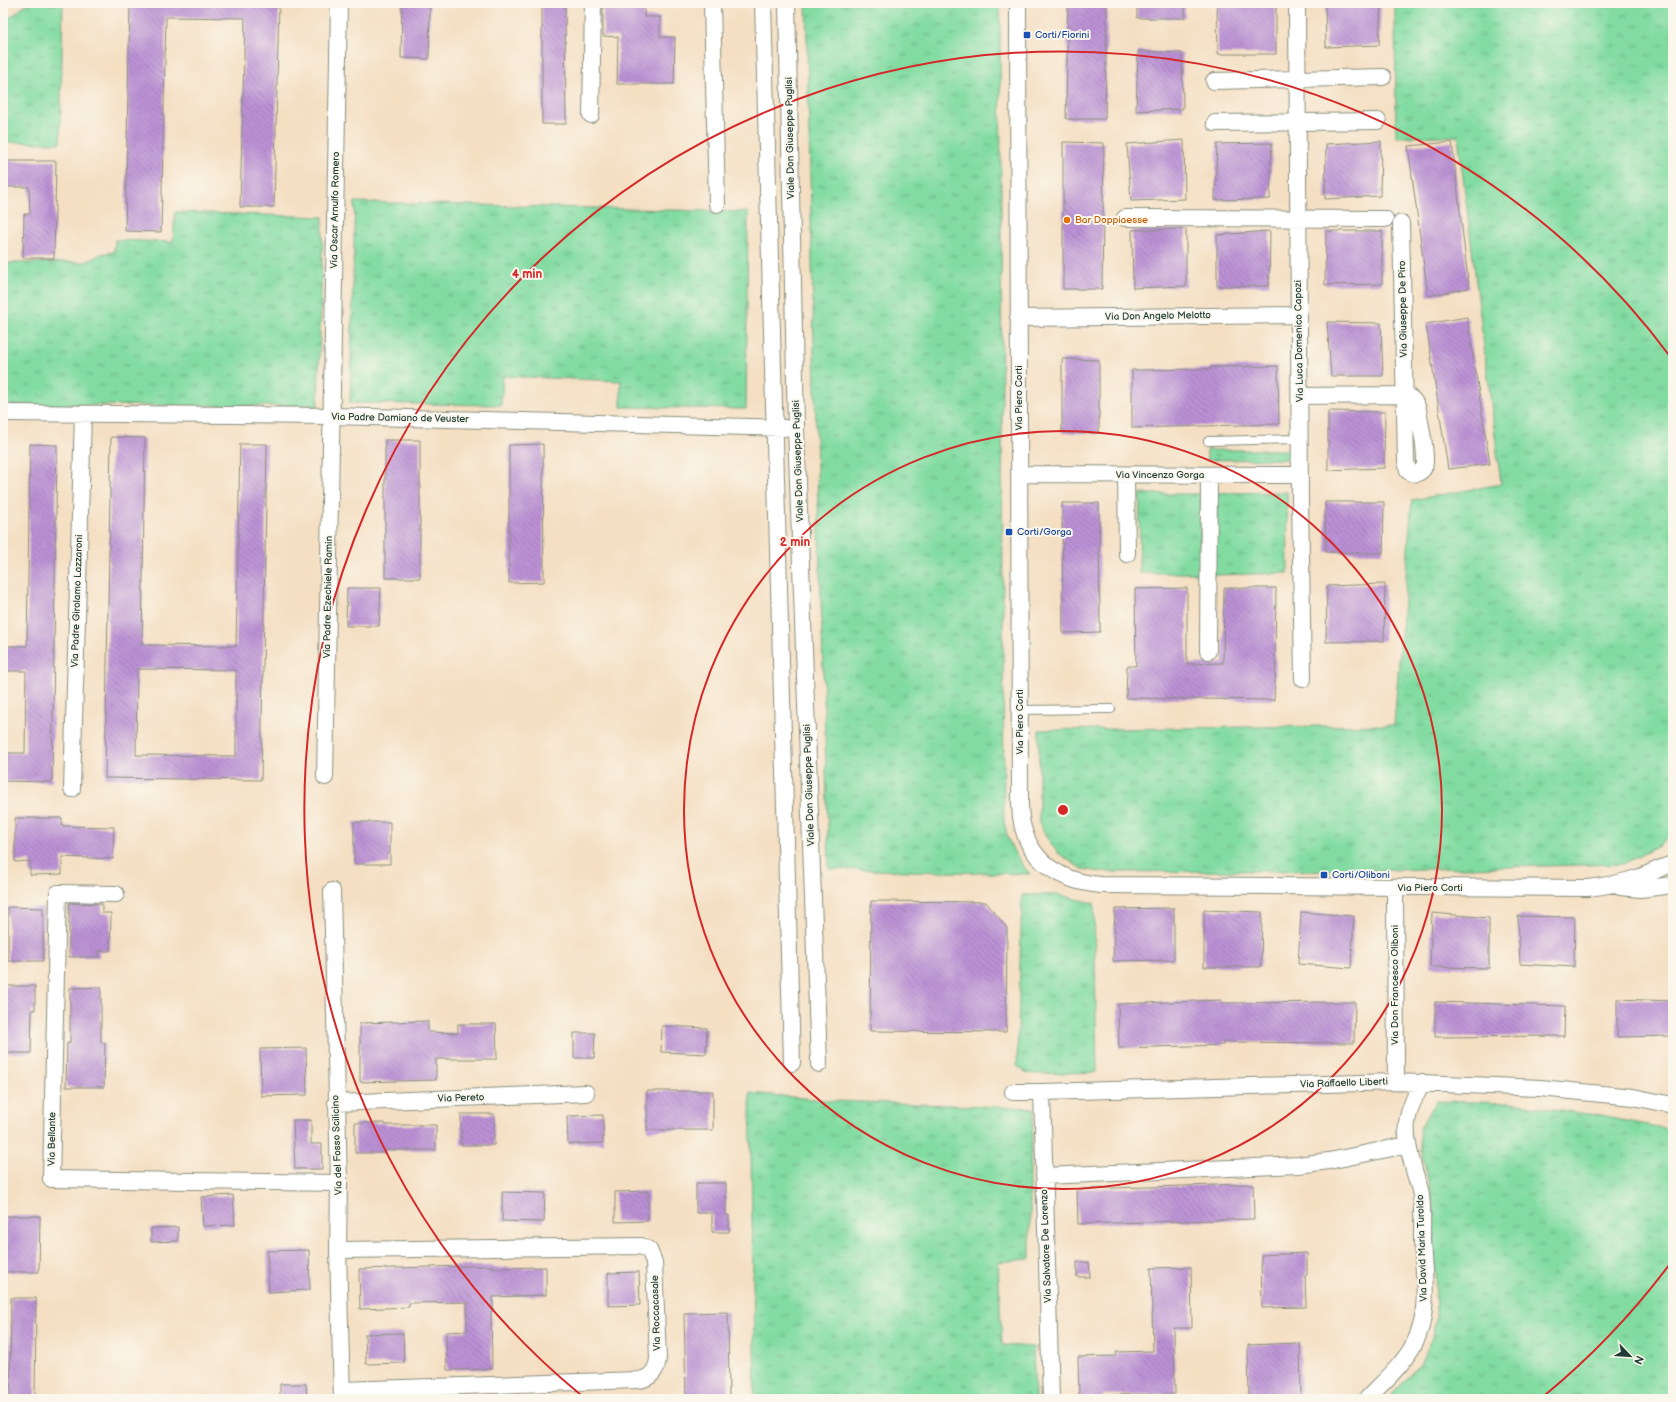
<svg xmlns="http://www.w3.org/2000/svg" width="1676" height="1402" font-family="'Balsamiq Sans',sans-serif">
  <style>
    .grass { fill: url(#grass-tufts); stroke: #508c6b }
    .building { fill: url(#building-back-hatch); fill-rule: evenodd }
    .lines { fill: none; stroke-linecap: round; stroke-linejoin: round }
    .service-casing { stroke: #8a8e7c; stroke-width: 10 }
    .minor-casing { stroke: #8a8e7c; stroke-width: 18 }
    .service { stroke: #fff; stroke-width: 8 }
    .minor { stroke: #fff; stroke-width: 16 }
    .ring { fill: none; stroke: #d62828; stroke-width: 2 }
    .transit-dot { fill: #1a4fb4; stroke: #fbf7ec; stroke-width: 1.5 }
    .food-dot { fill: #e8710a; stroke: #fbf7ec; stroke-width: 1.5 }
    .labels { text-anchor: middle; dominant-baseline: central; stroke-width: 4; stroke-linejoin: round; paint-order: stroke }
    .transit-label { font-size: 10px; fill: #164399; stroke: #fbf7ec; text-anchor: start }
    .street-label { font-size: 10px; fill: #1f3d34; stroke: #fbf7ec }
    .food-label { font-size: 10px; fill: #c56008; stroke: #fbf7ec; text-anchor: start }
    .centre { fill: #d62828; stroke: #fbf7ec; stroke-width: 2 }
    .ring-label { font-size: 12px; text-anchor: middle; font-weight: bold; fill: #d62828; stroke: #fbf7ec; stroke-width: 4; stroke-linejoin: round; paint-order: stroke }
  </style>
  <defs>
    <pattern id="grass-tufts" width="24" height="20" patternUnits="userSpaceOnUse"><rect width="24" height="20" fill="#82dca2"/><path d="M3 7l-1-3M5 7V3M7 7l1-3M15 17l-1-3M17 17v-4M19 17l1-3" fill="none" stroke="#6ab485"/></pattern>
    <pattern id="building-back-hatch" width="6" height="6" patternUnits="userSpaceOnUse"><rect width="6" height="6" fill="#bb91d5"/><path d="M-1 5l2 2M0 0l6 6M5-1l2 2" fill="none" stroke="#9778ae"/></pattern>
  </defs>
  <rect width="100%" height="100%" fill="#fbf7ec"/>
  <filter id="ink" filterUnits="userSpaceOnUse"><feTurbulence type="fractalNoise" baseFrequency=".025" numOctaves="2"/><feDisplacementMap in="SourceGraphic" scale="8" xChannelSelector="R" yChannelSelector="G"/><feConvolveMatrix kernelMatrix="1 2 1 2 8 2 1 2 1" color-interpolation-filters="sRGB"/></filter>
  <filter id="wash" filterUnits="userSpaceOnUse"><feTurbulence type="fractalNoise" baseFrequency=".012" numOctaves="4" result="noise"/><feDisplacementMap in="SourceGraphic" scale="16" xChannelSelector="R" yChannelSelector="G"/><feGaussianBlur stdDeviation="0.9" result="paint"/><feColorMatrix in="noise" values="0 0 0 0 0 0 0 0 0 0 0 0 0 0 0 0 0 1.4 0 .05"/><feComposite in="paint" operator="in"/></filter>
  <g filter="url(#wash)">
    <rect width="100%" height="100%" fill="#f4dfc3"/>
    <path class="grass" d="M28,3H63L60,143L3,142V23Z
      M806,3H1000L1004,821C1008,844 1015,857 1030,874L829,869L816,433Z
      M1395,3H1673V832L1659,846L1623,864L1389,870L1102,872L1082,869L1058,853L1046,837L1039,822V730L1394,725L1412,500L1501,484L1458,136L1396,137Z
      M355,202L748,212L746,409L621,407V381L503,376L501,405L350,403Z
      M175,212L323,217L318,406L3,405V263L86,262L101,254L114,252L115,240L173,242Z
      M1207,450H1288V459L1207,460Z
      M1287,492L1288,573L1214,575L1212,493Z
      M1140,494H1201L1200,573H1139Z
      M1022,895H1059L1094,903L1097,1072L1038,1074L1027,1073L1017,1066Z
      M750,1093L834,1101L1034,1108L1030,1164V1259L998,1262L1002,1345L1033,1347L1035,1399H755Z
      M1437,1101L1511,1103L1595,1115L1673,1130V1399H1388L1411,1374L1424,1358L1432,1337L1436,1317L1434,1209L1420,1143L1419,1128Z"/>
    <g id="blocks">
      <path class="building" d="M130,3H279L274,207H240L245,18L166,17L161,232L125,231Z
        M402,3H430L429,59L401,58Z
        M542,3H565L566,124H542Z
        M603,3H645L644,17H660V37H675L674,84H617L618,37L603,36Z
        M1068,3H1107L1105,119H1066Z
        M1137,3H1185V18H1137Z
        M1217,3H1276V54H1218Z
        M1325,3H1381L1379,45L1326,47Z
        M1138,51L1182,53L1183,109L1136,111Z
        M1184,140L1185,199L1131,201L1127,144Z
        M1381,141L1380,196L1325,199L1326,144Z
        M1063,142L1104,143L1102,289H1063Z
        M1452,142L1469,288L1428,296L1408,146Z
        M1272,143L1270,199L1215,200L1217,144Z
        M3,161H56L54,258H23L24,214H30L29,187H3Z
        M1186,229V286L1133,288L1132,230Z
        M1270,231L1269,286H1217V235Z
        M1326,231H1382V284L1325,285Z
        M1467,317L1490,464L1448,469L1426,324Z
        M1327,322L1381,323L1383,376H1331Z
        M1062,359L1099,360V433H1062Z
        M1278,366L1279,424L1132,428V370L1211,369V367Z
        M1328,411L1385,412L1384,468L1328,470Z
        M111,437L145,438L142,645L236,646L240,444H267L261,780L105,778ZM137,669L236,670V756L136,755Z
        M385,440H420V578H385Z
        M30,444L57,445L52,782L3,781V753H25L26,671H3V646H27Z
        M543,444L544,582L509,583V445Z
        M1325,502H1384L1383,553L1326,552Z
        M1062,503H1099L1100,632L1063,633Z
        M1385,584L1384,641L1326,642L1327,586Z
        M347,588H381L379,626H346Z
        M1187,588V664L1223,663L1224,588H1276L1275,661H1276L1274,700L1126,698L1127,666H1136L1135,589Z
        M15,818H62V826L114,827L113,859L62,857V874L30,875V861L15,862Z
        M354,822H390V864H354Z
        M871,901L986,902L1007,928L1006,1032L870,1031Z
        M69,903L102,904V913H111L110,951H99V957H69Z
        M8,907L43,908V961H8Z
        M1174,908V960L1113,961L1115,909Z
        M1204,910L1262,912L1261,967H1204Z
        M1301,912L1354,916L1351,968L1298,964Z
        M1432,913L1489,918V968L1430,967Z
        M1518,916L1575,917L1574,967L1520,964Z
        M3,986H35V1010H32L31,1053H3Z
        M101,987V1043H105L104,1087H66L67,1043H70V988Z
        M1617,999L1673,1001V1036L1617,1037Z
        M1221,1000L1222,1003L1355,1002L1354,1043L1223,1042V1045L1119,1048L1118,1004Z
        M1435,1002L1565,1006L1564,1036L1435,1037Z
        M428,1021V1032L458,1033V1024H496L497,1059H436V1080L360,1082V1023Z
        M662,1026L707,1028L706,1054L661,1052Z
        M574,1033H595L594,1058H574Z
        M306,1048L307,1095L261,1096L260,1049Z
        M647,1091H713V1130H647Z
        M461,1114H494V1145H461Z
        M603,1115V1143L568,1144L567,1116Z
        M293,1120H311V1144H322V1169H295Z
        M355,1123H385V1125H436V1150H385V1153H355Z
        M696,1183H726V1215H729V1232H712V1213H696Z
        M1253,1184L1254,1219L1078,1224L1077,1189Z
        M648,1191V1221L615,1222V1192Z
        M502,1192L545,1193L544,1222L502,1221Z
        M233,1195L235,1225L203,1226L201,1197Z
        M5,1216H40L39,1272H4Z
        M178,1227V1241L151,1242V1228Z
        M309,1250L310,1290L269,1292L267,1251Z
        M1307,1253V1275L1305,1276L1306,1307L1262,1308L1261,1255Z
        M1077,1262H1089L1090,1277H1077Z
        M466,1266H493V1268L546,1267V1295L493,1297V1311H491L492,1369L447,1370L446,1332L467,1331V1302L409,1303V1307L360,1309L359,1269Z
        M1191,1267L1192,1328H1174L1175,1394L1103,1395V1398L1079,1399L1078,1357L1116,1356V1352L1153,1351L1151,1268Z
        M639,1272L640,1305L608,1306V1273Z
        M11,1298H36L35,1399H10Z
        M728,1312L729,1399H686L684,1313Z
        M403,1333L404,1363L366,1364L365,1334Z
        M1300,1343L1301,1396L1249,1397L1248,1345Z
        M280,1384H306L307,1399H280Z"/>
    </g>
  </g>
  <g filter="url(#ink)">
    <use href="#blocks" fill-opacity="0" stroke="#8a8e7c" stroke-width="1"/>
    <g class="lines">
      <defs>
        <path id="service" d="M1208,441L1300,439
          M1020,710L1111,709"/>
        <path id="minor" d="M712,3L717,204
          M763,3L792,1063
          M787,3L796,427L819,1064
          M1018,3L1020,805C1021,855 1054,881 1101,885L1588,888C1605,886 1621,883 1637,878C1650,874 1660,867 1673,864
          M1297,3L1300,497L1303,679
          M1214,81L1383,77
          M591,115L593,3
          M1215,123L1378,121
          M1125,218L1385,219
          M1018,318L1299,315
          M1300,396L1405,395C1412,398 1415,401 1418,409C1420,425 1426,446 1425,462C1425,471 1416,477 1408,471L1406,461L1401,223
          M3,413L331,416L785,428
          M1019,474L1300,475
          M1126,475L1127,554
          M1208,651L1209,475
          M325,777L339,3
          M72,789L83,414
          M1395,887L1396,1082
          M1620,887L1640,889L1673,885
          M332,891L339,1183L338,1250L342,1399
          M116,894L58,893L51,1179L339,1183
          M1013,1092H1042L1396,1082L1540,1088L1633,1097L1673,1105
          M1042,1092L1051,1399
          M336,1103L586,1093
          M1044,1176L1298,1165L1329,1161L1407,1145
          M338,1250L641,1246L649,1250L654,1262L658,1358C657,1370 651,1379 638,1380L342,1390
          M1367,1399C1383,1382 1403,1365 1414,1344C1431,1313 1423,1272 1422,1239C1422,1225 1423,1210 1421,1196C1420,1187 1416,1178 1414,1170C1403,1131 1403,1119 1422,1082"/>
      </defs>
      <use href="#service" class="service-casing"/>
      <use href="#minor" class="minor-casing"/>
      <use href="#service" class="service"/>
      <use href="#minor" class="minor"/>
    </g>
  </g>
  <g class="ring">
    <circle cx="1063" cy="810" r="379"/>
    <path d="M1672 1261A758 758 0 0 1 1545 1395M581 1395A758 758 0 1 1 1672 359"/>
  </g>
  <g class="transit-dot">
    <rect x="1023" y="31" width="8" height="8" rx="2"/>
    <rect x="1005" y="528" width="8" height="8" rx="2"/>
    <rect x="1320" y="871" width="8" height="8" rx="2"/>
  </g>
  <circle class="food-dot" cx="1067" cy="220" r="4"/>
  <g class="labels">
    <g class="transit-label">
      <text x="1035" y="35">Corti/Fiorini</text>
      <text x="1017" y="532">Corti/Gorga</text>
      <text x="1332" y="875">Corti/Oliboni</text>
    </g>
    <g class="street-label">
      <text transform="translate(790 138) rotate(-91)">Viale Don Giuseppe Puglisi</text>
      <text transform="translate(335 210) rotate(-89)">Via Oscar Arnulfo Romero</text>
      <text transform="translate(1403 309) rotate(-91)">Via Giuseppe De Piro</text>
      <text transform="translate(1158 316) rotate(-1)">Via Don Angelo Melotto</text>
      <text transform="translate(1299 341) rotate(-91)">Via Luca Domenico Capozi</text>
      <text transform="translate(1019 398) rotate(-90)">Via Piero Corti</text>
      <text transform="translate(400 418) rotate(1)">Via Padre Damiano de Veuster</text>
      <text transform="translate(798 461) rotate(-92)">Viale Don Giuseppe Puglisi</text>
      <text x="1160" y="475">Via Vincenzo Gorga</text>
      <text transform="translate(328 597) rotate(-89)">Via Padre Ezechiele Ramin</text>
      <text transform="translate(77 601) rotate(-88)">Via Padre Girolamo Lazzaroni</text>
      <text transform="translate(1020 722) rotate(-90)">Via Piero Corti</text>
      <text transform="translate(809 785) rotate(-92)">Viale Don Giuseppe Puglisi</text>
      <text x="1430" y="888">Via Piero Corti</text>
      <text transform="translate(1395 985) rotate(-90)">Via Don Francesco Oliboni</text>
      <text transform="translate(1344 1083) rotate(-2)">Via Raffaello Liberti</text>
      <text transform="translate(461 1098) rotate(-2)">Via Pereto</text>
      <text transform="translate(52 1139) rotate(-89)">Via Bellante</text>
      <text transform="translate(337 1145) rotate(-92)">Via del Fosso Scilicino</text>
      <text transform="translate(1046 1246) rotate(-92)">Via Salvatore De Lorenzo</text>
      <text transform="translate(1422 1248) rotate(-92)">Via David Maria Turoldo</text>
      <text transform="translate(656 1313) rotate(-92)">Via Roccacasale</text>
    </g>
    <g class="food-label">
      <text x="1075" y="220">Bar Doppiaesse</text>
    </g>
  </g>
  <circle cx="1063" cy="810" r="6" class="centre"/>
  <g class="ring-label">
    <text x="527" y="278">4 min</text>
    <text x="795" y="546">2 min</text>
  </g>
  <rect width="1676" height="1402" fill="none" stroke="#fbf7ec" stroke-width="16"/>
  <g transform="translate(1630 1356) rotate(115)" stroke="#fbf7ec" stroke-width="3" paint-order="stroke">
  <path d="M0-3L7 15L0 10L-7 15Z" fill="#1f3d34"/>
  <text y="-6" font-size="11" font-weight="bold" text-anchor="middle" fill="#1f3d34">N</text>
  </g>
</svg>
